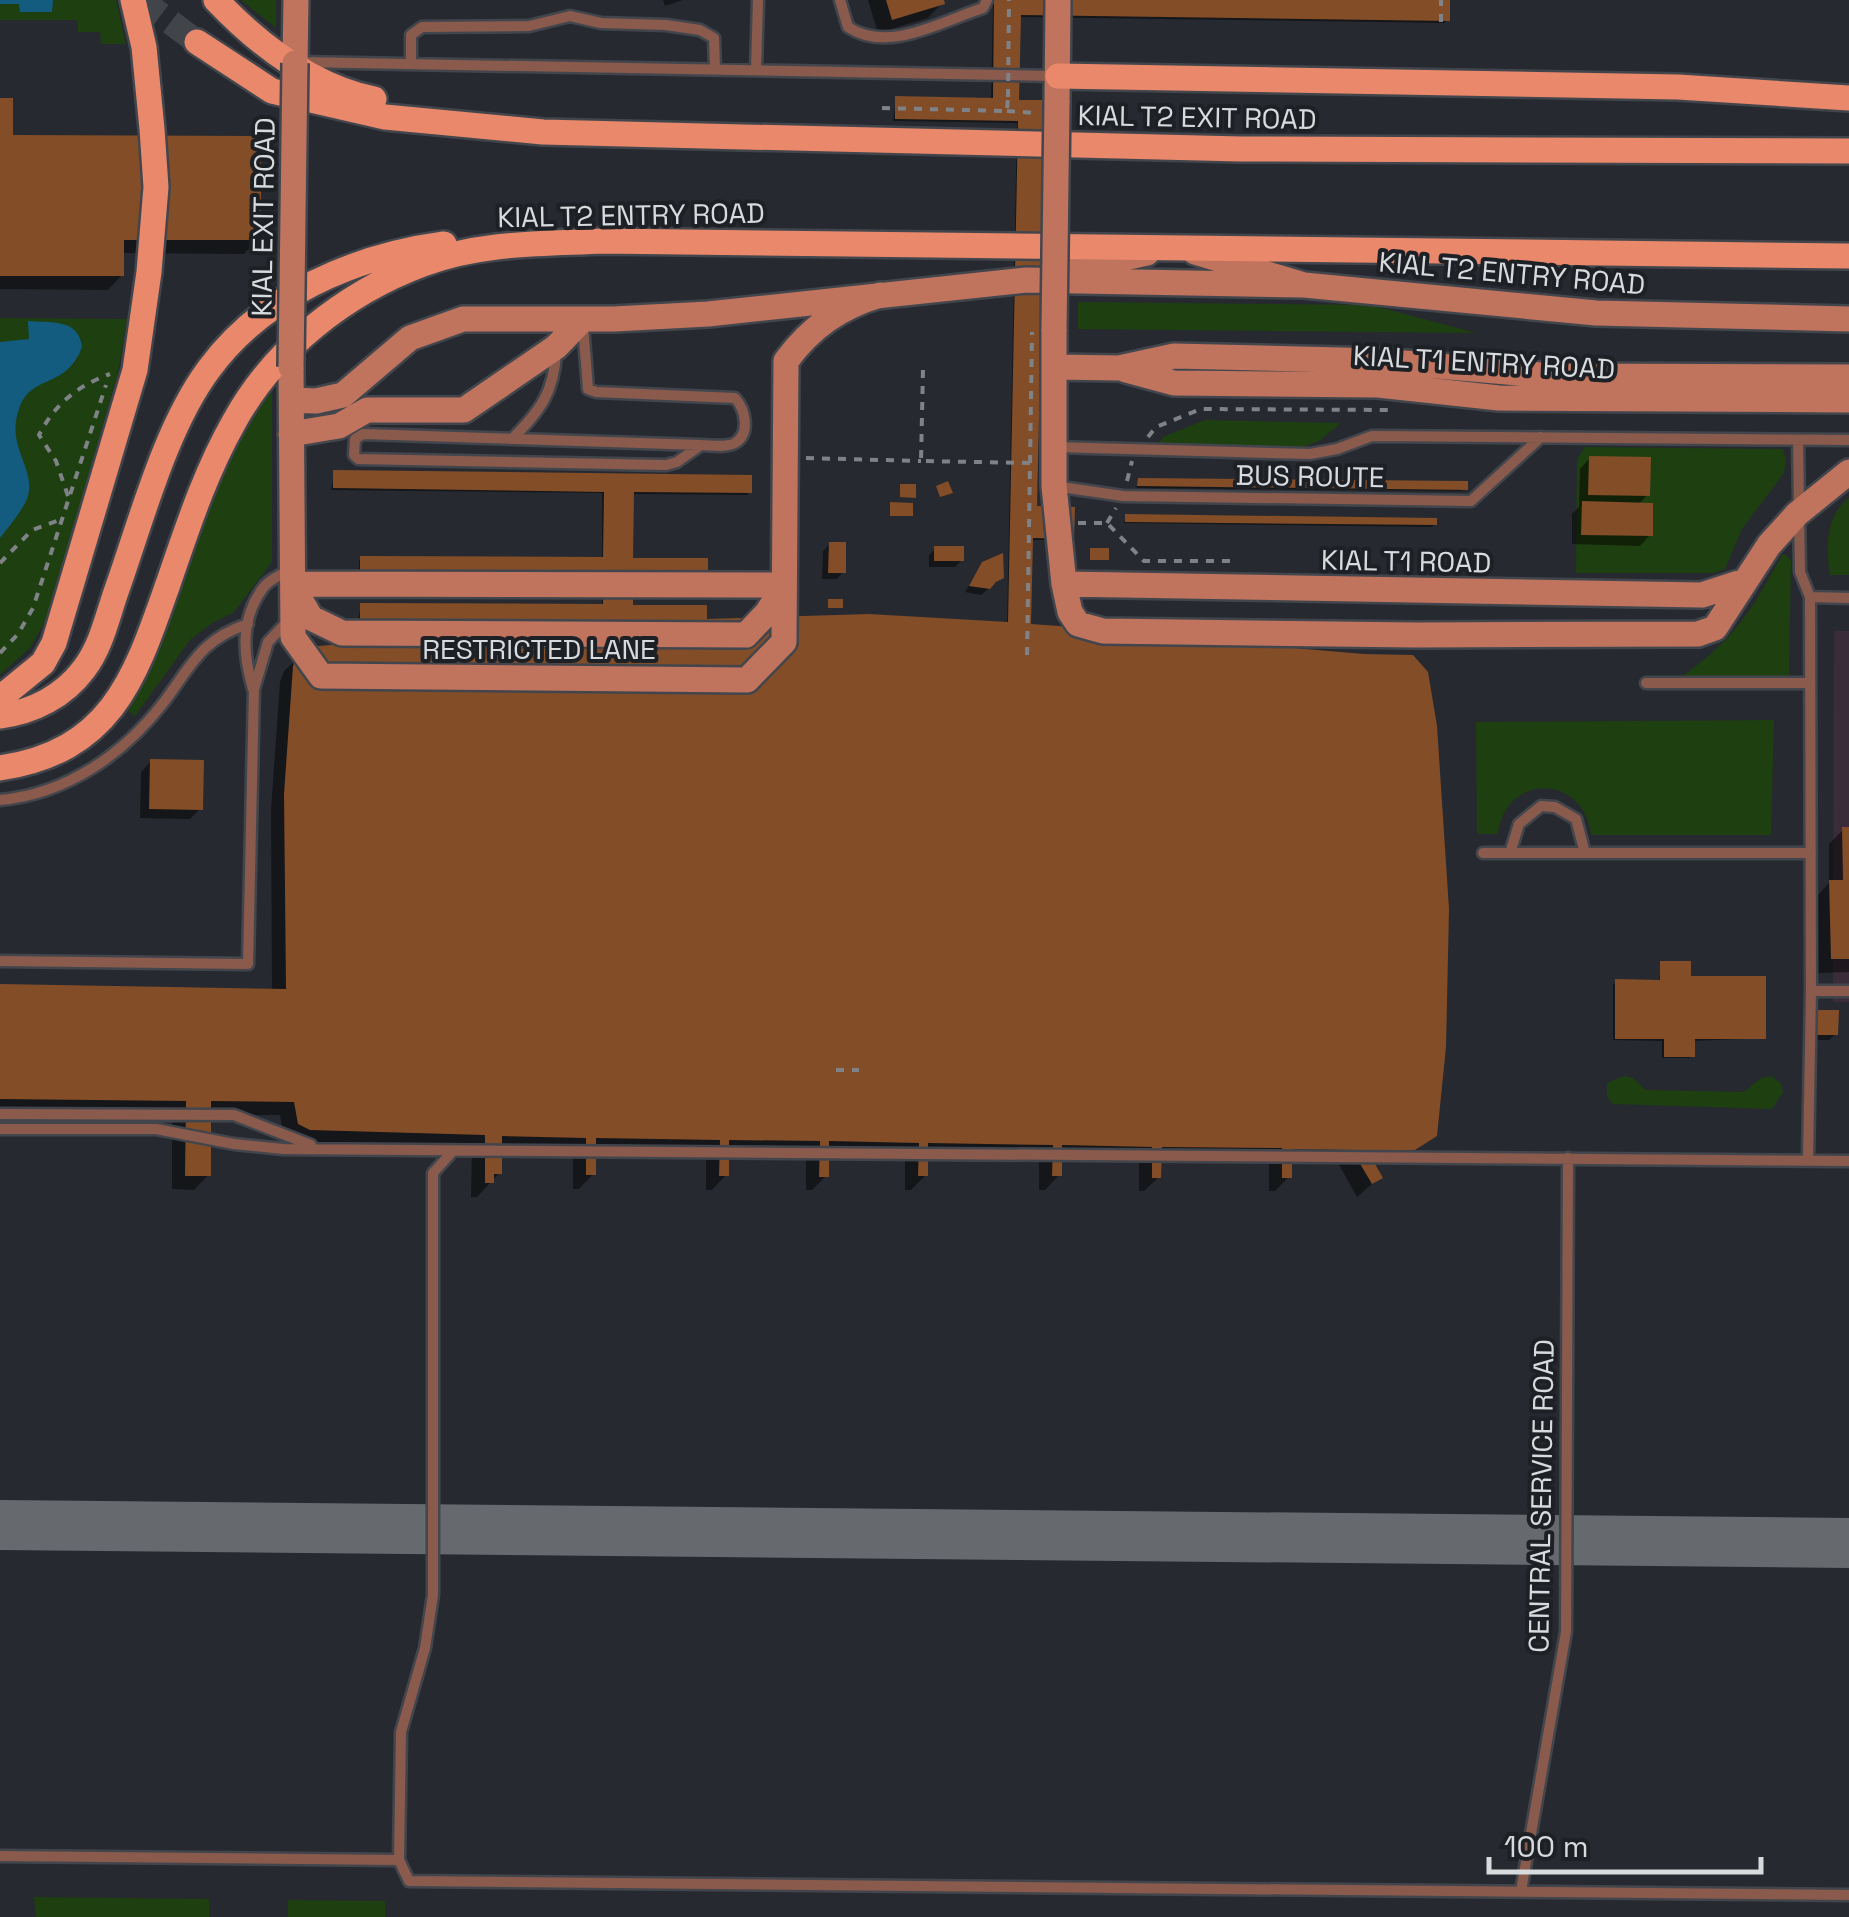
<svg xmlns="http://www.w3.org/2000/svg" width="1849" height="1917" font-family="'Space Grotesk',sans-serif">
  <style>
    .industrial { fill: #3a2c39 }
    .green { fill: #1e3f0f }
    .water { fill: #145b80 }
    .shadow { fill: #0007 }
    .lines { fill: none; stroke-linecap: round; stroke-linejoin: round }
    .taxiway { stroke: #666a6e; stroke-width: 50 }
    .building { fill: #834d28 }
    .primary-tunnel { stroke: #41454a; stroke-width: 25; stroke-dasharray: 25 12; stroke-linecap: butt }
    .lane-casing { stroke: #42464c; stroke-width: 15 }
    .secondary-casing { stroke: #42464c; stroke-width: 30 }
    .primary-casing { stroke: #42464c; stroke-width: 30 }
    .path { stroke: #7f8287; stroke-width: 4; stroke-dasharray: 8 8; stroke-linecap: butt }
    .lane { stroke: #8a5a4c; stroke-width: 10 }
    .secondary { stroke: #c0745e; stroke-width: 25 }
    .primary { stroke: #ea886b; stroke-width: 25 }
    .secondary-bridge-casing { stroke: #42464c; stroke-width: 30; stroke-linecap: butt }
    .path-bridge { stroke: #7f8287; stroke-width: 4; stroke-dasharray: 8 8; stroke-linecap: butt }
    .secondary-bridge { stroke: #c0745e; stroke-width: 25 }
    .labels { text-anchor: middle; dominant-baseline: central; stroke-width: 8; stroke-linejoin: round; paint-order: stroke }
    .street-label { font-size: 28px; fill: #d8dbde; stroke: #1d2126 }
  </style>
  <rect width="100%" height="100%" fill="#262a30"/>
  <path class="industrial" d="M1834,631H1849V1002H1833Z"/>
  <path class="green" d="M0,0H116L126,44H101L100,32H78L77,20H0Z
    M241,0H276V28Z
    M1078,302L1371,305L1476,333L1078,329Z
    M0,318L127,319L118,372L47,618L30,648L0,675Z
    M272,392V562L233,613L212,623L190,640L135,716L128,711C189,609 188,484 272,392Z
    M1205,420L1341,423L1319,441L1295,450L1156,447L1163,437Z
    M1585,447L1783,449L1786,460L1784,473L1742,529L1725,569L1714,573H1576L1577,459Z
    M1849,498V575H1830C1826,549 1825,515 1849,498Z
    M1783,553L1791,560L1789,677H1681C1735,639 1752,610 1783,553Z
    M1774,720L1771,835H1591C1584,773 1505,773 1498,834H1477L1476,722Z
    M1624,1076L1633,1078L1646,1090L1744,1092L1761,1078L1772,1076L1781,1084L1783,1092L1772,1109L1613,1104L1607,1097V1083Z
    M34,1897L209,1899V1917H36Z
    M288,1900L385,1901V1917H288Z"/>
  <path class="water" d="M0,0H53L52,12H20L19,4H0Z
    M28,321C50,323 79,318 82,347C66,390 31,373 19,409C5,448 38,469 27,499C21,513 9,526 0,538V342L29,339Z"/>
  <path class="shadow" d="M663,0H683L665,6Z
    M868,0H941L942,3L928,18L878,33Z
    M993,0H1448L1445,23L1018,17L1016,102L1043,103L1035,509L1069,540H1030L1028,623L1434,1135L1399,1164L1372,1163L1380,1177L1357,1197L1338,1163L1289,1162V1177L1275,1191H1269V1162L1159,1160V1177L1144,1191H1139V1160L1060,1159L1059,1175L1045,1190H1039V1158L926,1156V1175L911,1190H905V1156L826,1155V1176L812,1190H806V1155L727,1153L726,1175L712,1190H706V1153L593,1151V1174L579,1189H573V1151L500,1149L499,1173L477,1197H471L472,1149L295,1144L284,1138L280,1115H209L208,1175L194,1190L172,1189V1114L0,1112V986L272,991L271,810L280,682L284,671L300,656L563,623L358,620L361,605L602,607V575L359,573V561L361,558L602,560V493L331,490L334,473L750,492L747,495L631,494L630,607L701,622L1007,626L1017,123L893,121L896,99L991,100Z
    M0,101L11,138L258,239L244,254L122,253V275L108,290L0,289Z
    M1590,458L1647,495L1638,505L1650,535L1640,546L1572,544V514L1579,507L1580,469Z
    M1139,480L1465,488L1462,491L1136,488Z
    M1126,516L1435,524L1432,527L1124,523Z
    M830,544L843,572L837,579H822L823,551Z
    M935,549L962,560L955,567H929V555Z
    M983,564L1002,577L981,595L965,592Z
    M151,761L200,809L190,819L140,818L141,772Z
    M1843,830H1849V972L1818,973L1816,897L1829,883V844Z
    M1661,964L1688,979L1763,1038L1692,1041L1690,1058H1662V1041L1613,1040V984L1659,982Z
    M1818,1013L1836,1034L1829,1040H1811V1019Z"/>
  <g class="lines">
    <path class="taxiway" d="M0,1525L1849,1543"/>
  </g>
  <path class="building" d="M886,0H944L945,4L892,20Z
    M994,0H1450V21L1021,15L1019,100H1046L1037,506L1075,507L1074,539L1033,538L1031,624L1182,635L1234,643L1364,654L1413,655L1428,672L1437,726L1449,909L1446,1047L1437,1136L1415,1150H1367L1383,1178L1372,1184L1352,1150L1292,1149V1178H1282V1148L1162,1147L1161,1178H1152V1147L1062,1145V1176H1052L1053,1145L928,1143V1176H918L919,1143L829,1141V1177H819L820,1141L729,1140V1176H719L720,1140L596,1138V1175H586V1138L502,1136V1174H494V1183H485V1135L310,1130L298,1124L294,1102L211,1101V1176H185L186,1101L0,1099V984L286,989L284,794L293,666L298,654L307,647L603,622L360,619V603L603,604V573L360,571V556L603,557L604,492L333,488V470L752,475V493L634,492L633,558H708V574L633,573V605H707V619L869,614L1008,622L1018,121L895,119V96L993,98Z
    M0,98H13V135L261,136V240H124V276H0Z
    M1589,456L1651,457L1650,496L1588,495Z
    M1138,478L1468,481V490L1137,486Z
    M948,481L953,493L940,497L936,486Z
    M900,484H916V498L900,497Z
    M1582,501L1653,503V536L1581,535Z
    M890,502L913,503V516H890Z
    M1125,514L1437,518V525L1125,522Z
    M829,542H846V573H828Z
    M934,546H964V561H934Z
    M1090,548H1109V560H1090Z
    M1003,553L1004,578L996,582L990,589L969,586L982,562Z
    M828,599H843V608H828Z
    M150,759L204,760L203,810L149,809Z
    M1842,827H1849V959H1831L1829,880H1843Z
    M1660,961H1691V976H1766V1039H1695V1057H1664V1039H1615V979L1660,980Z
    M1817,1010H1839L1838,1035H1817Z"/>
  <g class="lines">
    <path class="primary-tunnel" d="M141,0L197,42"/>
    <defs>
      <path id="lane" d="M840,0L848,27C888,54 942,21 983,8L987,0
        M301,62L1054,76
        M411,64V35L422,27L529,26L570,16L601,23L666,25L700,30L714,38L715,68
        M756,69L758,0
        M583,326L588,389L596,392L735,398C745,409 751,433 735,443C726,448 711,445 701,445L363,434L355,439L354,455L358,459L666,465L677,462L701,445
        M513,438C540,411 554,392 556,353
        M1798,440L1800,572L1810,597L1811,991H1849
        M1054,447L1310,454L1337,449L1372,436L1849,440
        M1054,486L1123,496L1471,501L1541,437
        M1810,597L1849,598
        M1646,683H1810
        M253,689C243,655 240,619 263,588C268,580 281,575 289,570
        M0,800C67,794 124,754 164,702C191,666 201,639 248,624
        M1483,853H1811
        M1510,853L1519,824L1541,806L1555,807L1576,819L1585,853
        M0,961L248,964L254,689L268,642L289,620
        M0,1114L234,1115L311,1145
        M0,1129H156L234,1144L283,1149L1849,1161
        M453,1151L433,1173V1595L425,1648L401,1732L399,1860L409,1881L1849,1895
        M1808,1160L1811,991
        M0,1856L399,1860
        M1521,1891L1566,1632L1568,1158"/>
      <path id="secondary" d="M295,63L296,0
        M1057,103L1058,0
        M1195,252L1304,285L1596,313L1849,319
        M1069,270L1147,253
        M1054,329V367L1119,368L1174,356L1381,361L1553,376L1849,377
        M291,367L293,637L321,676L747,680L784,642L786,361C811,327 840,307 880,295
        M1054,367V486L1064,584L1070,612L1078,624L1103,631L1416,635L1698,634L1715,628L1769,545L1797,514L1849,472
        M1126,370L1174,383L1378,385L1499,398L1849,400
        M292,400L316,401L343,395L410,338L463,319H614L708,314L1026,280L1304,285
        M291,434L339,426L367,410H464L556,347L583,319
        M293,584L784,585
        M1064,584L1702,595L1745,581
        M294,589L311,618L342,633L746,635L767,613L784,586"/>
      <path id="primary" d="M216,0C259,45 311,86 374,99
        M197,42L272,91L385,117L543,132L1241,149L1849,151
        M1058,76L1678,87L1849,98
        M0,698L43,663L54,643L135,370L149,272L156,187L152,129L144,47L133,0
        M0,716C33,712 64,696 84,669C101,647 107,618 116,592C141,522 165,428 209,369C263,295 355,256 444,244
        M0,768C112,751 135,678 168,584C187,529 205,473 234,422C274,349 345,293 423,264C481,242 543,244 603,241L1849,256"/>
    </defs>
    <use href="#lane" class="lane-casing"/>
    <use href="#secondary" class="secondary-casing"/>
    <use href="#primary" class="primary-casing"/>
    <path class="path" d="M1441,22V0
      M882,108L1007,111L1008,97
      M923,370L921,461L1030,463L1027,658
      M1148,437L1156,427L1201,409L1395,410
      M806,458L921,461
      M1127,481L1132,461
      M68,496L56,461L39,435C55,404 77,386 110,374
      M1078,523H1107L1144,561H1236
      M1107,523L1116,508
      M0,563L32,530L62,519
      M0,653L18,634L33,608L106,385
      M836,1070H859"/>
    <use href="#lane" class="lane"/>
    <use href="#secondary" class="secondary"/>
    <use href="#primary" class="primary"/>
    <defs>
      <path id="secondary-bridge" d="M1054,329L1057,103
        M291,367L295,63"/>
    </defs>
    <use href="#secondary-bridge" class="secondary-bridge-casing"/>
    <path class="path-bridge" d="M1008,97L1009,0
      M1007,111L1036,113
      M1030,463L1032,332"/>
    <use href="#secondary-bridge" class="secondary-bridge"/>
  </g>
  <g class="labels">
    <g class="street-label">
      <text transform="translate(1197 117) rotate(1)">KIAL T2 EXIT ROAD</text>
      <text transform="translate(631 215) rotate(-1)">KIAL T2 ENTRY ROAD</text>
      <text transform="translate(263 217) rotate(-89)">KIAL EXIT ROAD</text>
      <text transform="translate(1512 273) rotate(5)">KIAL T2 ENTRY ROAD</text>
      <text transform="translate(1484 362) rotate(3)">KIAL T1 ENTRY ROAD</text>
      <text transform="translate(1310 476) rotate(1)">BUS ROUTE</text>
      <text transform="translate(1406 561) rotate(1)">KIAL T1 ROAD</text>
      <text x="539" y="649">RESTRICTED LANE</text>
      <text transform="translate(1541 1496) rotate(-89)">CENTRAL SERVICE ROAD</text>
    </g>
  </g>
  <path d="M1489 1857v15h272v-15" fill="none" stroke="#d8dbde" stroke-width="5"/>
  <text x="1504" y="1857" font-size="30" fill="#d8dbde" stroke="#1d2126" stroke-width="8" paint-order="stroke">100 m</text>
</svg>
